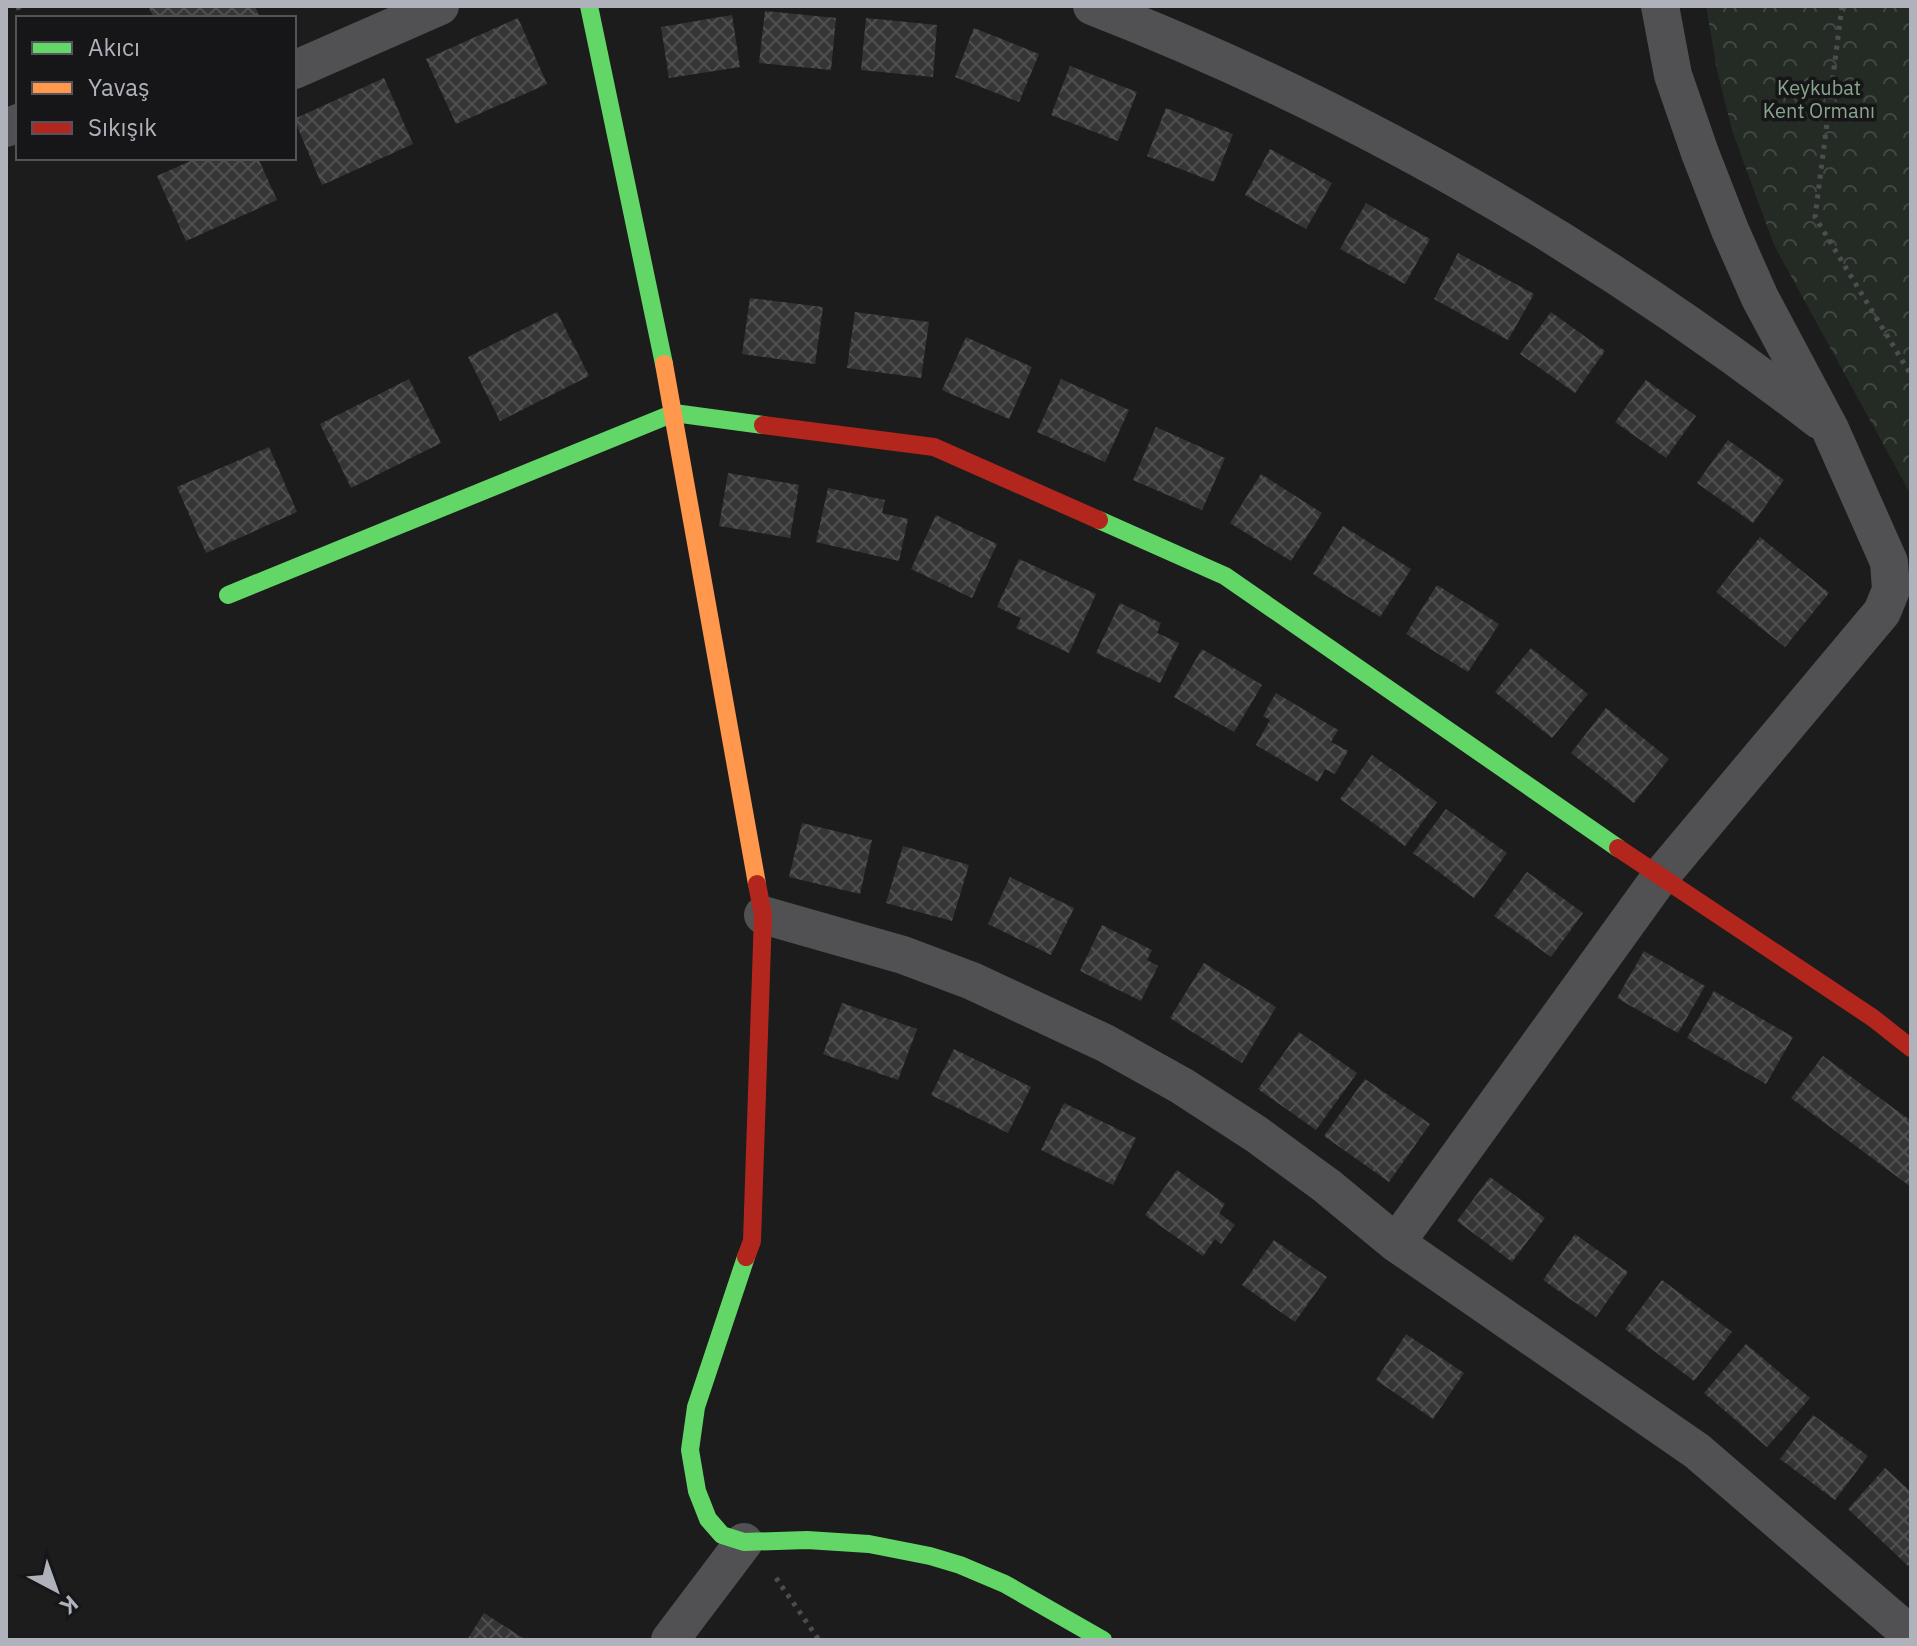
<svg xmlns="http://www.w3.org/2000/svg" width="1917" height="1646" font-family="'IBM Plex Sans',sans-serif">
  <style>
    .forest { fill: url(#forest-crowns) }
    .building { fill: url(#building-cross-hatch) }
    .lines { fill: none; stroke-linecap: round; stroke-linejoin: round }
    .path { stroke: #4c4d4f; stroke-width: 5; stroke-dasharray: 4 6; stroke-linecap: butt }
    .street { stroke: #515154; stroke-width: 38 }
    .fast { stroke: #63d668; stroke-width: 18 }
    .slow { stroke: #ff974d; stroke-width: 18 }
    .jam { stroke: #b3261e; stroke-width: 18 }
    .labels { text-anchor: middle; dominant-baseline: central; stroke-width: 7; stroke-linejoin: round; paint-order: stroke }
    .park-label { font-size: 20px; fill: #88a48a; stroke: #161618 }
  </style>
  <defs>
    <pattern id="forest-crowns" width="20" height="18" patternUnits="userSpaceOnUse" patternTransform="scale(2)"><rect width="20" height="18" fill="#242b25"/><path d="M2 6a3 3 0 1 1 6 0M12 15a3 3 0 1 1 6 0" fill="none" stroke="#414743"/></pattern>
    <pattern id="building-cross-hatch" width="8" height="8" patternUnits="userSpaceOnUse" patternTransform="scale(2)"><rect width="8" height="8" fill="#353536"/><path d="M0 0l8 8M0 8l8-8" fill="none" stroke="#505051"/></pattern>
  </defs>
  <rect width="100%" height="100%" fill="#1c1c1c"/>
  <path class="forest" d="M1706,6H1911V495L1774,245L1732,130L1717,70Z"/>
  <path class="building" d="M148,6H255L260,18H154Z
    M765,11L836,18L831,70L759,63Z
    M732,15L740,67L669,78L661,27Z
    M518,18L547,84L456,124L426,59Z
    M866,18L937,25L933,77L861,70Z
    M974,28L1039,54L1019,102L955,77Z
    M1070,66L1137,92L1118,141L1051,115Z
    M384,78L413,144L322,185L294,119Z
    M1166,108L1233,134L1214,182L1147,156Z
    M1270,149L1332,183L1306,229L1245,195Z
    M197,158H258L277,200L186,241L157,176Z
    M1366,203L1430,239L1405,284L1340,249Z
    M1458,253L1534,294L1508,340L1434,299Z
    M750,298L823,307L815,364L742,354Z
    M557,312L589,376L500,421L468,357Z
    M855,312L929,322L921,378L847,368Z
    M1551,312L1605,351L1575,393L1520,354Z
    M966,337L1032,367L1009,419L942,390Z
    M409,379L441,443L351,488L320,424Z
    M1061,379L1129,410L1105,462L1037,432Z
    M1646,380L1696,416L1666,458L1615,422Z
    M1156,427L1225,458L1202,510L1133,480Z
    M1728,440L1784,480L1753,523L1697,483Z
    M269,447L297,512L206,553L177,487Z
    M728,473L799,485L790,538L719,526Z
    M1261,474L1322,513L1291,561L1230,523Z
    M828,488L885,500L882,513L908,519L899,561L816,542Z
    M936,515L997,544L972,598L911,569Z
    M1343,526L1411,569L1380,617L1313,574Z
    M1760,537L1829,593L1785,647L1716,592Z
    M1019,559L1096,594L1069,653L1016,628L1021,618L997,607Z
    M1437,585L1499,624L1468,672L1406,634Z
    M1120,603L1161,623L1157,633L1179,643L1160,683L1096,653Z
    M1531,648L1588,694L1552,738L1495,692Z
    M1202,649L1262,685L1234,732L1174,697Z
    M1276,693L1338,730L1331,742L1348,751L1335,774L1325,769L1318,782L1256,745L1270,720L1263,716Z
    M1606,708L1669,759L1634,803L1571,753Z
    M1372,755L1437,802L1405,846L1340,799Z
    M1446,809L1507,853L1474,898L1413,853Z
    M802,823L872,840L860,894L789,877Z
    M903,846L969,865L952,921L886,903Z
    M1527,872L1583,913L1551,957L1494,916Z
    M1010,877L1074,908L1051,955L988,924Z
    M1102,925L1152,950L1147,960L1158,966L1141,1001L1080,971Z
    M1644,951L1705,986L1678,1033L1617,998Z
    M1204,963L1276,1007L1242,1063L1170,1018Z
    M1714,991L1793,1037L1766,1084L1687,1038Z
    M842,1003L917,1029L898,1080L823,1054Z
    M1299,1032L1357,1073L1316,1130L1258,1089Z
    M954,1049L1031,1087L1008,1133L931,1095Z
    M1823,1056L1911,1121V1187L1791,1098Z
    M1365,1079L1430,1124L1389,1182L1324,1136Z
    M1064,1103L1136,1138L1113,1185L1041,1150Z
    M1177,1170L1225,1204L1219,1213L1235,1225L1221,1244L1215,1239L1203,1256L1145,1215Z
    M1490,1177L1545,1218L1512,1262L1457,1221Z
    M1575,1234L1628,1272L1596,1317L1543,1280Z
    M1274,1240L1327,1277L1295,1322L1242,1285Z
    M1662,1280L1732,1332L1694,1381L1625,1329Z
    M1406,1334L1464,1373L1433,1419L1376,1380Z
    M1746,1344L1810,1398L1767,1447L1704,1393Z
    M1813,1415L1868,1456L1835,1500L1780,1459Z
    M1885,1468L1911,1492V1563L1908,1566L1848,1509Z
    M484,1613L526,1640H467Z"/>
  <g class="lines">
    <path class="path" d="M18,6L21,18
      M1842,6L1815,217L1911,375
      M776,1578L819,1640"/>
    <path class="street" d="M1092,6C1356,109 1594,246 1819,420
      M294,70L440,6
      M6,128L18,123
      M763,915L903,955L972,981L1105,1043L1182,1086L1256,1134L1327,1186L1396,1243L1697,1451L1911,1635
      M1396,1243L1660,877L1882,612L1891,590L1889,562L1830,429L1760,298L1730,230L1700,153L1673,75L1660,6
      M670,1640L744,1542"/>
    <path class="fast" d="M589,6L664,364
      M1099,520L1225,576L1618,848
      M228,595L674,413L763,425
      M746,1257L696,1407L690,1450L697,1491L708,1519L722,1535L744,1542L807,1540L869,1544L930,1556L960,1565L1005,1584L1103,1640"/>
    <path class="slow" d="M664,364L757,884"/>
    <path class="jam" d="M763,425L934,447L1099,520
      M1618,848L1873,1018L1911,1048
      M746,1257L752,1241L763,915L757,884"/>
  </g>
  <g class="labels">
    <g class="park-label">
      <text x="1819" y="87">Keykubat<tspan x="1819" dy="23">Kent Ormanı</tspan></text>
    </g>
  </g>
  <rect width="1917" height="1646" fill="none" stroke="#afb2bb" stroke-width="16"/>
  <rect x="16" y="16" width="280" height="144" fill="#161618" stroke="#535459" stroke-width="2"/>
  <rect x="32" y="42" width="40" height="12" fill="#63d668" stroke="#535459" stroke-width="2"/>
  <text x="88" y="56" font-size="24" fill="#afb2bb">Akıcı</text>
  <rect x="32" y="82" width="40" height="12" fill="#ff974d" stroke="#535459" stroke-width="2"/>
  <text x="88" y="96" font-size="24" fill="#afb2bb">Yavaş</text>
  <rect x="32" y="122" width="40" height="12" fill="#b3261e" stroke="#535459" stroke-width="2"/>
  <text x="88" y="136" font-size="24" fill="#afb2bb">Sıkışık</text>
  <g transform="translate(56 1590) rotate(139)" stroke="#161618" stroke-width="6" paint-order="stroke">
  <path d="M0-6L14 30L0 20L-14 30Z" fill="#afb2bb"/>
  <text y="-12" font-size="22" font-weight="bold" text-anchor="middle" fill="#afb2bb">K</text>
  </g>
</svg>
